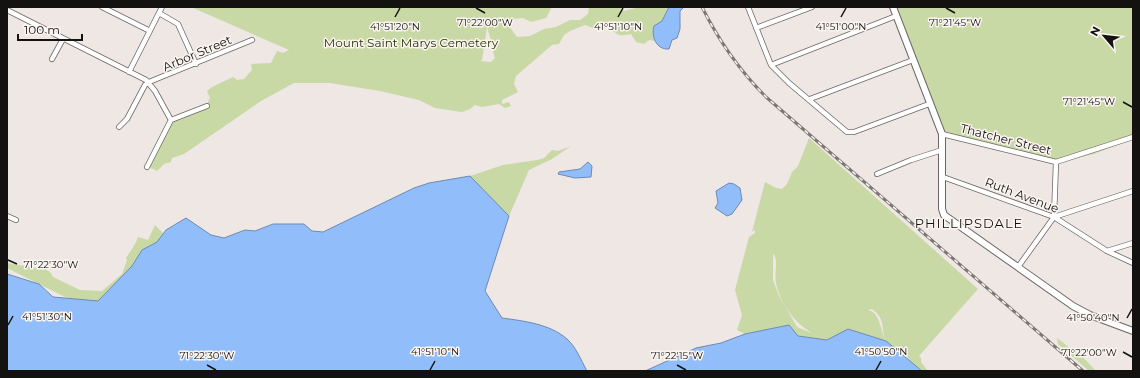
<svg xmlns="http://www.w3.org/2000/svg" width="1140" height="378" font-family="Montserrat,sans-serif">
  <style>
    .green { fill: #c8d9a6; fill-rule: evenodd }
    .water { fill: #91befa; stroke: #6c8ab4 }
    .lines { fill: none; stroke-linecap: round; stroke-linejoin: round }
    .street-casing { stroke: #6c6764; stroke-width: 6 }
    .secondary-casing { stroke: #6c6764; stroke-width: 8 }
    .street { stroke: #fff; stroke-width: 4.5 }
    .secondary { stroke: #fff; stroke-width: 6 }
    .rail-casing { stroke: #7c7775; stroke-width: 3 }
    .rail { stroke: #fbf5f1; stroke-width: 1.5; stroke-dasharray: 4.5; stroke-linecap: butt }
    .ticks { fill: none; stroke: #141211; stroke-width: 1.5 }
    .labels { text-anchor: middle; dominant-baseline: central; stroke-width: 3; stroke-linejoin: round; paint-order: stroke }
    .park-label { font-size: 12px; fill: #283400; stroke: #fbf5f1 }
    .street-label { font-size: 12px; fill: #141211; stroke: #fbf5f1 }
    .neighbourhood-label { font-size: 13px; letter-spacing: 1px; fill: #141211; stroke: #fbf5f1 }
    .ticks-label { font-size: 10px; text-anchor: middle; fill: #141211; stroke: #fbf5f1; stroke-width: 3; stroke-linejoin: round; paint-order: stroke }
  </style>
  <rect width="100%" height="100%" fill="#eee7e4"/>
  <path class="green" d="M191,7H552L546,18L531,22L523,18L513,19L509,26L517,37L530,36L544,29L556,27L570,20H580L588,14L589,7H620L624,11L640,7H669L662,21L653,28L655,41L649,40L644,44L636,42L631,34C617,37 619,35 608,27L598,30L585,25L570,31L564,35L559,44L552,45L516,76L514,84L518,92L502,100V104L509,102L511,106L505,108L499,104L482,107L475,105L470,109L462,112L435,108L419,100L380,91L330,83H294L261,101L184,154L172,158L171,162L164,164L157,171L149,167L172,121L206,106L210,98L207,91L212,87L233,77L237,80L244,79L252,70L251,64L271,63L277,51L283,53L289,50ZM487,27L491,40L494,43L493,52L495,58L491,62L480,61L482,60Z
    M896,7H1133V139L1094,154L1057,163L943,135Z
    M809,138L978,289L919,356L921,358V362L928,371C916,371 907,355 898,349C894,347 890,346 887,342C879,330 888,321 872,309L868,310C881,313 880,331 886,341L848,329L827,340L797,336L789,325L745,334L737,330L742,315L735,290L749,237L755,233V230L752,232L765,182L776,188L782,189L787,184L792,172L798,166ZM773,254C779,258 774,275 776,283C780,304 796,325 814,334L797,327L779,296L773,280Z
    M571,146L552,159L529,170L509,216L470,176L503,165L537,160L544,158L552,150L558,151Z
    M155,225L166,236L109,301L100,299L98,304L65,297L7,268V263L37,268L42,266L51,273L53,277L80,290L102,291L122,274L127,260L126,258C131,250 135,246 138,237L148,240Z
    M1057,338L1074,351L1075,349L1096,371H1089L1058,344Z"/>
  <path class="water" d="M669,7H684L680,11V29L677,38L672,40L669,49C656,50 651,36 654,26L662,21Z
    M588,162L592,166L591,177L575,178L558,174L559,172L580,169Z
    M470,176L509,216L485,291L502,318C524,321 550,324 567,339C576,347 581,360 587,371H7V274L39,284L53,297L98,301L132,266L142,250L157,242L166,230L186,218L211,235L224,238L245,230L255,231L273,224H304L312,231L323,232L414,188L429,183Z
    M729,183L734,184L740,188L742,200L732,214L727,216L715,208L718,203L716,191Z
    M789,325L798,336L827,340L848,329L886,341L922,371H645L696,348L721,343L745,334Z"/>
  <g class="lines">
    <defs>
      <path id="street" d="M102,7L150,31
        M748,7L771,65L789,83L847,132H854L929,104
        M7,10L146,80L155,91L171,120
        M159,13L178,24L196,64
        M756,28L812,7
        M52,59L63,39
        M771,65L896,16
        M129,72L162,7
        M810,99L913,60
        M119,127L127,119L145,85L149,82L252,40
        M942,134L1056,162L1133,137
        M147,167L171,120L207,106
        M877,174L911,160L942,150
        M943,177L1054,217L1107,251L1133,263
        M7,216L16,220
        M1054,217L1133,191
        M1107,251L1133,243
        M1018,267L1054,217L1056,162"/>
      <path id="secondary" d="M893,7L942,134V209L944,215L1073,306L1090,315L1133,331"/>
    </defs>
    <use href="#street" class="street-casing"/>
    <use href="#secondary" class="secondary-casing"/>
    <use href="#street" class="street"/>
    <use href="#secondary" class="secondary"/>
    <defs>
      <path id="rail" d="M702,7C719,41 739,70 766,97L1083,371"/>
    </defs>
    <use href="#rail" class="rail-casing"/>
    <use href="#rail" class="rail"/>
  </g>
  <path class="ticks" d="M476,8L485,13M946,8L955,13M395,17L400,8M618,17L623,8M841,17L846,8M1123,102L1132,107M8,260L17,264M1127,318L1132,309M8,325L13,316M1123,352L1132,357M207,365L216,370M677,365L686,370M430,370L435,361M876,370L881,361"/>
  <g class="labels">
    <g class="park-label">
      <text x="411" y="42">Mount Saint Marys Cemetery</text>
    </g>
    <g class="street-label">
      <text transform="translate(197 53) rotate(-23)">Arbor Street</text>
      <text transform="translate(1006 139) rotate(14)">Thatcher Street</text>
      <text transform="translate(1022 195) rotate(21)">Ruth Avenue</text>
    </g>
    <g class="neighbourhood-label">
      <text x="969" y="223">PHILLIPSDALE</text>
    </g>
  </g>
  <g class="ticks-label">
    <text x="485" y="26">71°22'00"W</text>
    <text x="955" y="26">71°21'45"W</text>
    <text x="618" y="30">41°51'10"N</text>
    <text x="841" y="30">41°51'00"N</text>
    <text x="395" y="30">41°51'20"N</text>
    <text x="1089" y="105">71°21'45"W</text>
    <text x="51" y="268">71°22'30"W</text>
    <text x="47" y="320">41°51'30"N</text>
    <text x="1093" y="321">41°50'40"N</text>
    <text x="435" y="355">41°51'10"N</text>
    <text x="881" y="355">41°50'50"N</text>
    <text x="1089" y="356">71°22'00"W</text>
    <text x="207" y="359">71°22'30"W</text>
    <text x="677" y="359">71°22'15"W</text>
  </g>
  <rect width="1140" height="378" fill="none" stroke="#141211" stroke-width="16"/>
  <g transform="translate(1104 36) rotate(298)" stroke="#fbf5f1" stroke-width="3" paint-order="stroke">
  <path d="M0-3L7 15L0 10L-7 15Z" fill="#141211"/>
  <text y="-6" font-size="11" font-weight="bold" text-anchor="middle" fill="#141211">N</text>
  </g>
  <path d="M18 34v6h64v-6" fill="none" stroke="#141211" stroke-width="2"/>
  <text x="24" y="34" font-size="12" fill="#141211" stroke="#fbf5f1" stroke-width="3" paint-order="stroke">100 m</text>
</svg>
